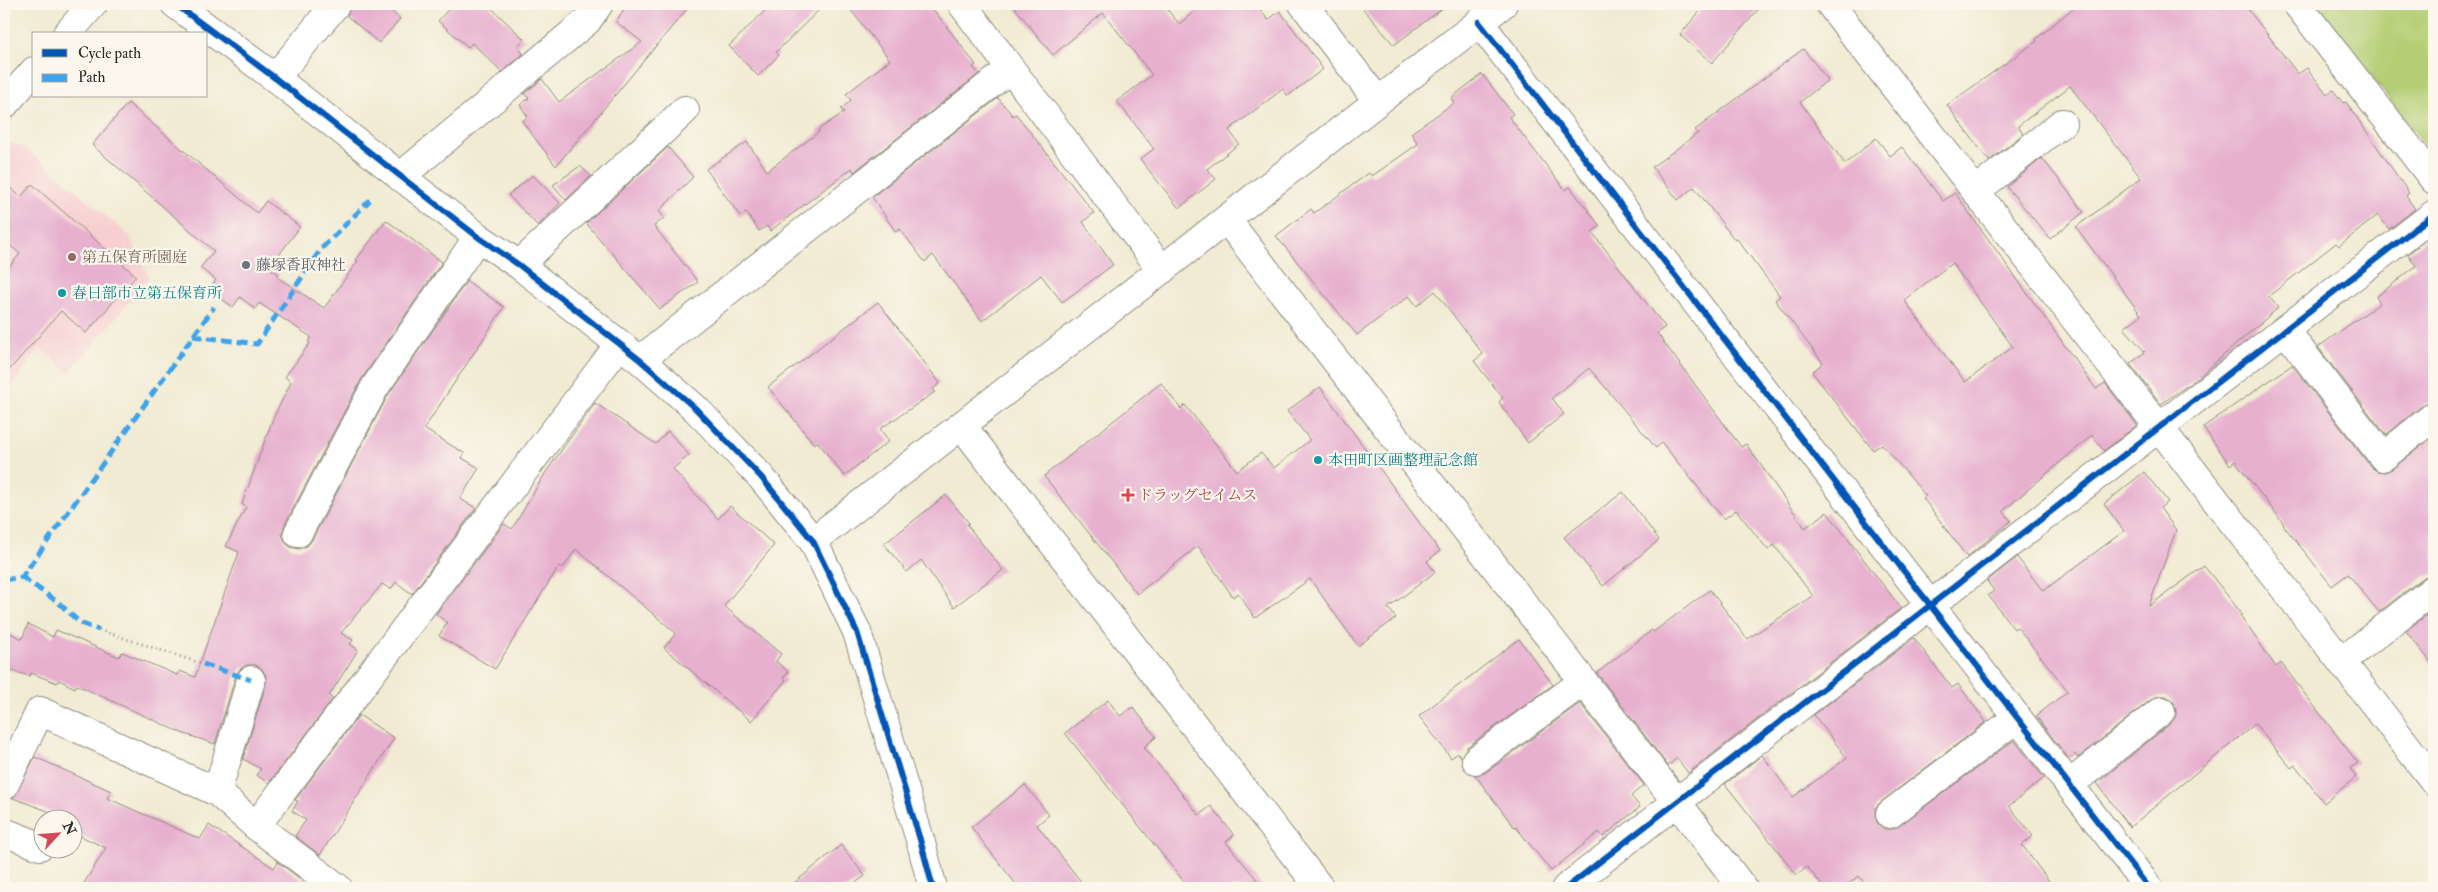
<svg xmlns="http://www.w3.org/2000/svg" width="2438" height="892" font-family="'IM FELL Double Pica','Noto Serif JP',serif">
  <style>
    .built { fill: #f7cfd1 }
    .green { fill: #b4ce73; stroke: #707c4f }
    .building { fill: #e7b0cf; fill-rule: evenodd }
    .lines { fill: none; stroke-linecap: round; stroke-linejoin: round }
    .minor-casing { stroke: #8e8b7f; stroke-width: 30 }
    .path { stroke: #8e8b7f; stroke-width: 3; stroke-dasharray: 1 4; stroke-linecap: butt }
    .minor { stroke: #fff; stroke-width: 28 }
    .quiet { stroke: #3ea3eb; stroke-width: 5; stroke-dasharray: 10 5; stroke-linecap: butt }
    .cycleway-casing { stroke: #fbf7ec; stroke-width: 9 }
    .cycleway { stroke: #0057b8; stroke-width: 6 }
    .education-dot { fill: #8d6e63; stroke: #fbf7ec; stroke-width: 2 }
    .worship-dot { fill: #6b7280; stroke: #fbf7ec; stroke-width: 2 }
    .culture-dot { fill: #0f9aa8; stroke: #fbf7ec; stroke-width: 2 }
    .health-dot { fill: #e0444e; stroke: #fbf7ec; stroke-width: 2 }
    .labels { text-anchor: middle; dominant-baseline: central; stroke-width: 4.5; stroke-linejoin: round; paint-order: stroke }
    .education-label { font-size: 15px; fill: #785e54; stroke: #fbf7ec; text-anchor: start }
    .worship-label { font-size: 15px; fill: #5b616d; stroke: #fbf7ec; text-anchor: start }
    .culture-label { font-size: 15px; fill: #0d838f; stroke: #fbf7ec; text-anchor: start }
    .health-label { font-size: 15px; fill: #be3a42; stroke: #fbf7ec; text-anchor: start }
  </style>
  <rect width="100%" height="100%" fill="#fbf7ec"/>
  <filter id="ink" filterUnits="userSpaceOnUse"><feTurbulence type="fractalNoise" baseFrequency=".02" numOctaves="2"/><feDisplacementMap in="SourceGraphic" scale="10" xChannelSelector="R" yChannelSelector="G"/><feConvolveMatrix kernelMatrix="1 2 1 2 8 2 1 2 1" color-interpolation-filters="sRGB"/></filter>
  <filter id="wash" filterUnits="userSpaceOnUse"><feTurbulence type="fractalNoise" baseFrequency=".0096" numOctaves="4" result="noise"/><feDisplacementMap in="SourceGraphic" scale="20" xChannelSelector="R" yChannelSelector="G"/><feGaussianBlur stdDeviation="1.12" result="paint"/><feColorMatrix in="noise" values="0 0 0 0 0 0 0 0 0 0 0 0 0 0 0 0 0 1.4 0 .05"/><feComposite in="paint" operator="in"/></filter>
  <g filter="url(#wash)">
    <rect width="100%" height="100%" fill="#f1ebd3"/>
    <path class="built" d="M9,142L24,147L130,236L149,278L69,373L40,348L4,397V148Z"/>
    <path class="green" d="M2316,4H2434V157Z"/>
    <g id="blocks">
      <path class="building" d="M351,4H383L400,19L379,43L347,16Z
        M453,4H487L524,39L518,46L523,54L502,72L472,43L468,47L438,21Z
        M627,4H691L556,166L522,121L528,117L520,105L529,98L524,94L542,79L559,102L642,42L616,22Z
        M772,4H825L776,52L779,55L758,76L729,46Z
        M846,4H929L976,65L973,67L979,74L854,172L852,168L770,231L767,226L759,231L746,212L740,216L706,169L747,142L767,171L819,132L818,130L844,112L841,109L851,100L846,94L890,60Z
        M1012,4H1163L1179,24L1204,4H1256L1268,20L1280,11L1323,69L1288,96L1283,89L1229,130L1239,144L1207,169L1216,179L1179,208L1140,159L1154,149L1117,101L1152,75L1103,13L1053,55Z
        M1359,4H1448L1394,45Z
        M1706,4H1763L1712,63L1680,35Z
        M2078,4H2244L2298,74L2307,68L2327,94L2333,90L2343,103L2346,102L2409,193L2406,196L2415,209L2389,229L2378,215L2339,246L2336,243L2269,296L2278,308L2195,380L2161,404L2130,364L2145,352L2124,328L2141,315L2076,227L2141,178L2070,86L2018,126L2023,134L1989,161L1947,105L2037,41L2036,39Z
        M1803,49L1828,80L1800,102L1845,164L1876,138L1890,156L1902,147L1943,201L1955,193L2096,389L2105,383L2137,425L2104,451L2092,435L2003,511L2011,521L1967,557L1923,498L1926,496L1882,444L1873,450L1812,372L1823,363L1775,300L1780,296L1737,239L1735,240L1694,187L1678,200L1652,167L1698,133L1695,130ZM1952,263L2013,347L1965,382L1904,300Z
        M1482,74L1513,114L1509,117L1565,190L1570,187L1600,226L1592,232L1665,327L1657,333L1741,447L1746,444L1805,528L1827,512L1901,608L1688,773L1677,758L1668,766L1597,673L1652,630L1653,632L1710,590L1747,639L1813,596L1774,545L1768,550L1736,510L1724,519L1662,443L1656,448L1589,368L1552,398L1564,414L1528,443L1499,402L1503,398L1474,361L1483,354L1435,291L1417,306L1409,296L1357,335L1276,236L1311,209L1314,213L1369,173L1372,176L1418,144L1411,133L1454,103L1451,98Z
        M998,98L1013,116L1016,114L1094,213L1083,222L1113,265L1062,302L1041,275L982,321L933,255L925,262L900,229L896,232L872,197Z
        M128,103L257,213L266,201L300,227L269,268L279,274L277,277L324,308L358,261L356,260L386,220L442,262L361,380L284,526L282,534L285,542L290,547L299,549L307,546L312,540L388,395L467,281L504,307L424,429L464,453L462,458L479,468L460,499L476,508L412,594L396,582L391,589L382,584L341,633L353,640L350,644L358,650L329,696L333,699L269,783L256,775L261,769L243,759L266,684V676L262,669L256,665H247L240,669L236,675L215,744L182,733L77,685L75,688L59,680L57,683L31,673L29,676L4,668V630L22,639L28,624L53,637L56,630L119,657L122,652L177,675L180,671L195,677L239,552L226,546L246,507L242,504L272,421L291,382L285,377L310,343L308,342L311,337L259,303L255,309L240,297L233,307L209,290L216,280L200,268L214,251L92,145Z
        M668,147L693,177L659,211L664,218L654,226L698,282L660,309L586,223Z
        M2042,158L2084,212L2050,239L2007,187Z
        M580,166L591,176L566,200L553,185Z
        M533,175L560,203L538,226L508,195Z
        M4,183L21,197L32,184L136,276L86,333L61,311L4,376V273L20,254L4,240Z
        M2433,234L2434,401L2424,404L2386,435L2318,347L2380,303L2376,297L2416,266L2408,254Z
        M878,302L940,383L933,389L935,392L880,429L889,441L844,476L818,442L814,444L768,387Z
        M2292,365L2371,467L2377,471L2385,472L2392,469L2434,436V574L2424,577L2379,612L2348,574L2332,586L2283,525L2284,524L2235,461L2230,465L2203,427Z
        M1161,383L1181,409L1185,405L1237,471L1261,453L1274,468L1310,440L1287,411L1320,387L1440,551L1427,561L1435,572L1388,608L1396,618L1358,646L1310,579L1255,618L1238,593L1233,597L1198,546L1137,594L1044,476Z
        M595,403L656,444L668,431L689,455L673,469L718,519L730,506L774,545L724,606L781,654L776,661L788,672L783,678L786,680L751,721L664,648L676,633L576,549L563,568L559,566L495,669L439,636L447,623L436,614L504,524L512,529L546,472Z
        M2144,472L2168,502L2160,508L2176,530L2149,606L2204,566L2242,614L2240,615L2276,667L2281,663L2358,763L2350,768L2356,777L2324,803L2295,765L2291,768L2255,724L2130,827L2097,783L2171,723L2176,716V709L2173,701L2166,696H2159L2152,699L2078,758L2075,754L2069,759L2036,716L2068,691L2017,627L2014,629L1988,595L1994,591L1987,581L2017,557L2043,591L2124,531L2104,504Z
        M1623,492L1659,540L1603,586L1564,537Z
        M946,495L969,523L967,525L1003,570L954,607L921,560L907,572L884,544Z
        M2434,609V666L2406,631Z
        M1914,638L1952,688L1958,684L1986,722L1881,802L1875,808V816L1877,823L1884,829H1892L1899,826L2014,740L2044,778L2009,806L2033,836L2022,845L2054,888H1868L1859,876L1843,888H1824L1807,867L1797,875L1725,784L1762,755L1793,797L1847,758L1814,715Z
        M1519,639L1553,685L1467,747L1461,757L1458,753L1451,758L1419,716Z
        M1108,700L1120,716L1133,707L1156,737L1144,747L1199,815L1211,806L1234,835L1226,842L1264,888H1189L1065,733Z
        M1580,703L1644,785L1631,796L1640,807L1603,837L1599,832L1551,871L1515,826L1514,827L1475,775L1485,773Z
        M359,715L394,738L320,855L295,836L306,820L292,811L298,801L295,800Z
        M35,757L111,791L107,798L200,839L209,825L274,868L278,862L303,881L300,885L306,888H81L106,848L72,832V820L13,798Z
        M1025,785L1049,815L1037,825L1086,888H1019L971,827Z
        M841,845L865,876L848,888H788Z"/>
    </g>
  </g>
  <g filter="url(#ink)">
    <use href="#blocks" fill-opacity="0" stroke="#8e8b7f" stroke-width="1"/>
    <g class="lines">
      <defs>
        <path id="minor" d="M175,4L275,78L478,237L519,265L640,360L696,409L761,477L813,541L857,632L921,843L933,888
          M962,4L1162,270
          M1303,4L1377,100
          M1830,4L2434,781
          M2297,4L2434,180
          M1479,22L2149,888
          M67,34L93,4
          M275,78L336,4
          M4,105L34,71
          M400,177L587,21L599,4
          M1976,191L2062,123
          M1227,220L1743,888
          M519,265L685,110
          M2285,330L2383,457L2434,416
          M640,360L1010,69
          M963,427L1320,888
          M298,533L375,387L478,237
          M813,541L1503,4
          M2342,661L2434,589
          M251,680L217,792L256,826
          M1476,760L1584,681
          M2069,785L2161,711
          M4,786L40,711L217,792
          M1890,814L2017,718
          M4,832L40,846
          M338,888L256,826L619,345
          M1566,888L2434,214"/>
      </defs>
      <use href="#minor" class="minor-casing"/>
      <path class="path" d="M99,630L203,664"/>
      <use href="#minor" class="minor"/>
      <path class="quiet" d="M193,336L257,344L321,249L370,200
        M22,577L59,603L80,623L99,630
        M4,580L22,577L214,307
        M203,664L251,680"/>
      <defs>
        <path id="cycleway" d="M175,4L275,78L478,237L519,265L640,360L696,409L761,477L813,541L857,632L921,843L933,888
          M1479,22L2149,888
          M1566,888L2434,214"/>
      </defs>
      <use href="#cycleway" class="cycleway-casing"/>
      <use href="#cycleway" class="cycleway"/>
    </g>
  </g>
  <circle class="education-dot" cx="72" cy="257" r="5"/>
  <circle class="worship-dot" cx="246" cy="265" r="5"/>
  <g class="culture-dot">
    <circle cx="62" cy="293" r="5"/>
    <circle cx="1318" cy="460" r="5"/>
  </g>
  <path class="health-dot" d="M1125.5 487.5h5v5h5v5h-5v5h-5v-5h-5v-5h5z"/>
  <g class="labels">
    <g class="education-label">
      <text x="82" y="257">第五保育所園庭</text>
    </g>
    <g class="worship-label">
      <text x="256" y="265">藤塚香取神社</text>
    </g>
    <g class="culture-label">
      <text x="72" y="293">春日部市立第五保育所</text>
      <text x="1328" y="460">本田町区画整理記念館</text>
    </g>
    <g class="health-label">
      <text x="1138" y="495">ドラッグセイムス</text>
    </g>
  </g>
  <rect width="2438" height="892" fill="none" stroke="#fbf7ec" stroke-width="20"/>
  <rect x="32" y="32" width="175" height="65" fill="#fbf7ec" stroke="#a8a59f"/>
  <rect x="42" y="49" width="25" height="8" fill="#0057b8" stroke="#a8a59f"/>
  <text x="78" y="58" font-size="15" fill="#2b2b2b">Cycle path</text>
  <rect x="42" y="74" width="25" height="8" fill="#3ea3eb" stroke="#a8a59f"/>
  <text x="78" y="82" font-size="15" fill="#2b2b2b">Path</text>
  <g transform="translate(58 834) rotate(64)"><circle r="24" fill="#fbf7ec" stroke="#a8a59f"/>
  <path d="M0-4L9 19L0 12L-9 19Z" fill="#d1495b"/>
  <text y="-8" font-size="14" font-weight="bold" text-anchor="middle" fill="#2b2b2b">N</text>
  </g>
</svg>
